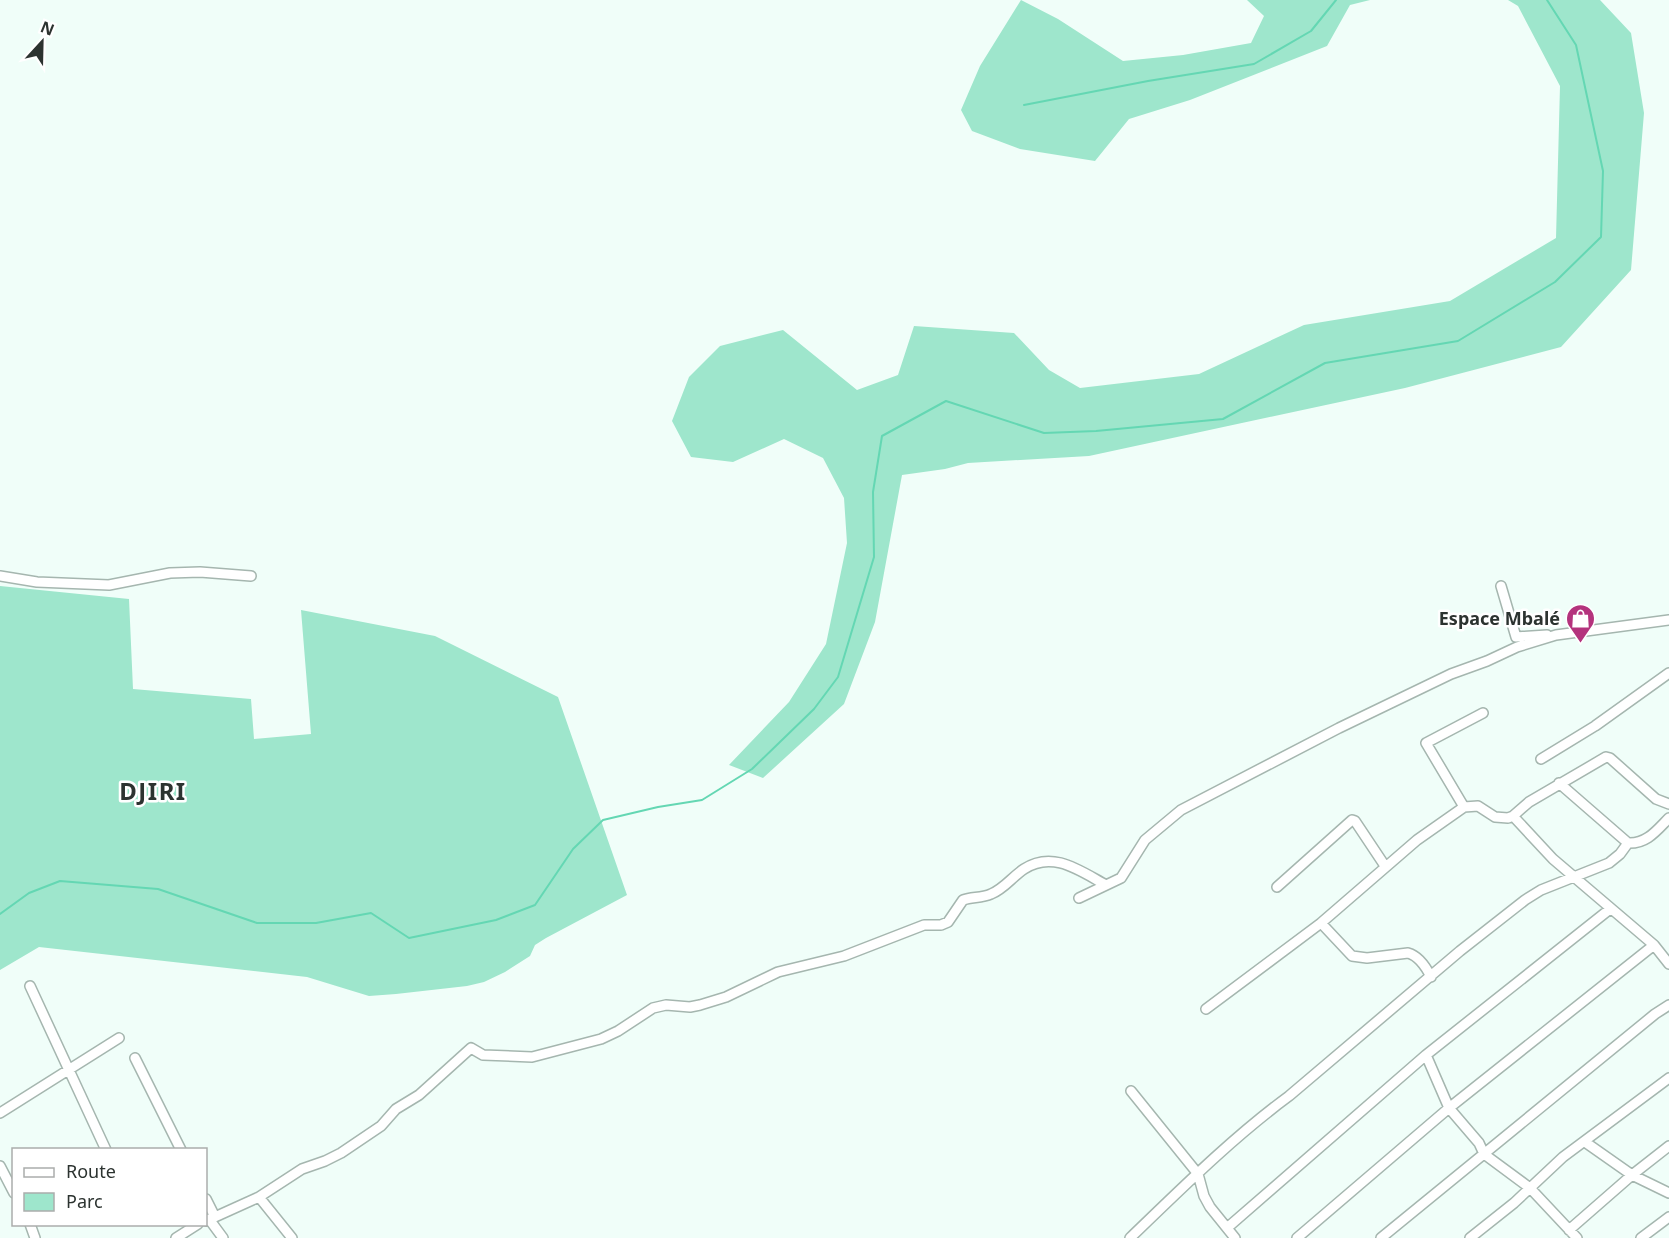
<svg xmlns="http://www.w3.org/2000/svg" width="1669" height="1238" font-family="'Noto Sans',sans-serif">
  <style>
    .green { fill: #9ee6cc }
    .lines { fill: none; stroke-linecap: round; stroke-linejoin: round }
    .stream { stroke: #64d7b3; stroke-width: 2 }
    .minor-casing { stroke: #a5b6af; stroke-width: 12 }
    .minor { stroke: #fff; stroke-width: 9 }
    .labels { text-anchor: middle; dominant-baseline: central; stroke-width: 5; stroke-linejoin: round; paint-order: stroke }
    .poi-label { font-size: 18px; font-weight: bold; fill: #2c3330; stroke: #fff; text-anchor: end }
    .district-label { font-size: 24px; font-weight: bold; letter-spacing: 1.5px; fill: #2c3330; stroke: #fff }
  </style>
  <rect width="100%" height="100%" fill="#f0fef9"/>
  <path class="green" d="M1021,0L1058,19L1123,61L1183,55L1251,43L1264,16L1247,0H1370L1350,5L1327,46L1190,100L1129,119L1095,161L1020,149L972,131L961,110L980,66Z
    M1508,0H1600L1631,33L1644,113L1631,270L1561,347L1405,388L1089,456L968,463L945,469L902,475L875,622L844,704L763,778L729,765L789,702L826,644L847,543L844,498L823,458L784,439L733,462L691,457L672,421L689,377L720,346L783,330L857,390L898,375L914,326L1014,333L1049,370L1080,388L1199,374L1304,325L1450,301L1556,238L1560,86L1518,6Z
    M0,586L129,599L133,689L251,699L254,739L311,734L301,610L435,636L558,697L627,895L546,938L535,945L530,956L505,972L484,982L467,986L396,994L369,996L307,977L39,947L0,970Z"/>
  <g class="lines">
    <path class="stream" d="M1024,105L1148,81L1254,64L1311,31L1336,0
      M0,914L29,893L60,881L158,889L257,923H316L371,913L409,938L496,920L535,905L573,849L603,820L658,807L702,800L752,769L814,709L838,677L874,557L873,492L882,436L946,401L1044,433L1096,431L1223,419L1325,363L1458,341L1555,282L1601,237L1603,171L1576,45L1547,0"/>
    <defs>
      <path id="minor" d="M0,576L37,582L109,585L170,573L200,572L251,576
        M1501,586L1516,637L1547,635
        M1541,759L1595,726L1669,673
        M1559,783L1628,843C1647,844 1657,830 1669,818
        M1464,807L1426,743L1483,713
        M1513,816L1529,802L1606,757L1610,758L1656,799L1669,804
        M1277,887L1352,820L1355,821L1385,866
        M1079,898L1121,878L1145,840L1181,810L1339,728L1451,674L1487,661L1517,647L1556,635L1669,620
        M1321,923L1352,956L1367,958L1408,953C1419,956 1426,967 1431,977
        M30,986L106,1150
        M1206,1009L1321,923L1417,840L1464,807L1478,806L1495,817L1508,818L1513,816L1553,859L1654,945L1669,964
        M1426,1055L1449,1108L1479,1143L1484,1154L1530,1188L1577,1238
        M135,1058L181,1150
        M1131,1091L1198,1174L1204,1196L1210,1207L1235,1238
        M0,1113L119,1038
        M1585,1142L1632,1175L1669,1193
        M0,1166L14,1193
        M259,1197L292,1238
        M206,1199L215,1217
        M209,1219L223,1238
        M206,1221L259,1197L302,1169L325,1161L341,1153L381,1126L396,1109L419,1095L471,1048L483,1055L532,1057L601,1039L618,1031L653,1008L666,1005L690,1007L700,1005L726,997L778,972L844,956L924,925H941L948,922L963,900C972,897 982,898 991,894C1004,889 1012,877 1024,869C1053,850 1080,871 1106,885
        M30,1224L35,1238
        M1227,1228L1426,1055L1610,909
        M1569,1230L1632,1175L1669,1146
        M176,1238L198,1224
        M1130,1238C1181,1189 1232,1138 1289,1096L1460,951L1525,900L1541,890L1609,863L1620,854L1628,843
        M1297,1238L1449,1108L1654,945
        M1381,1238L1655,1014L1669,1005
        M1470,1238L1514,1203L1563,1157L1669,1078
        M1641,1238L1669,1217"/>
    </defs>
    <use href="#minor" class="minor-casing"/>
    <use href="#minor" class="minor"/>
  </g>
  <defs>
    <symbol id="shop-pin" viewBox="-11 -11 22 30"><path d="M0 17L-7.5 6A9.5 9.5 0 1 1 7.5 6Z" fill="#b4337d" stroke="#fff"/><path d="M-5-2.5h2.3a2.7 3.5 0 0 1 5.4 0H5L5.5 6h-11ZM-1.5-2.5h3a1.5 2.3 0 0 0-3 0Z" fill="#fff"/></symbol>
  </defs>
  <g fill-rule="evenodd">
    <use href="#shop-pin" x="1564" y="602" width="33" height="45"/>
  </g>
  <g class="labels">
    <g class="poi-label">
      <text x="1560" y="618">Espace Mbalé</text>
    </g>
    <g class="district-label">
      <text x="153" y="790">DJIRI</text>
    </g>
  </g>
  <rect x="12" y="1148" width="195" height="78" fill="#ffffff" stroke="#abadac" stroke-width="1.5"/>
  <rect x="24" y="1168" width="30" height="9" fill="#ffffff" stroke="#abadac" stroke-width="1.5"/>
  <text x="66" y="1178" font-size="18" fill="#2c3330">Route</text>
  <rect x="24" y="1193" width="30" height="18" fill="#9ee6cc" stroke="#abadac" stroke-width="1.5"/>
  <text x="66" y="1208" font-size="18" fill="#2c3330">Parc</text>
  <g transform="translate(42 42) rotate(22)" stroke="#ffffff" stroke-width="4.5" paint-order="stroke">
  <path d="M0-4.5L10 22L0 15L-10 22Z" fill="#2c3330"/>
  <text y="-9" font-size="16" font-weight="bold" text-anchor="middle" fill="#2c3330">N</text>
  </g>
</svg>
